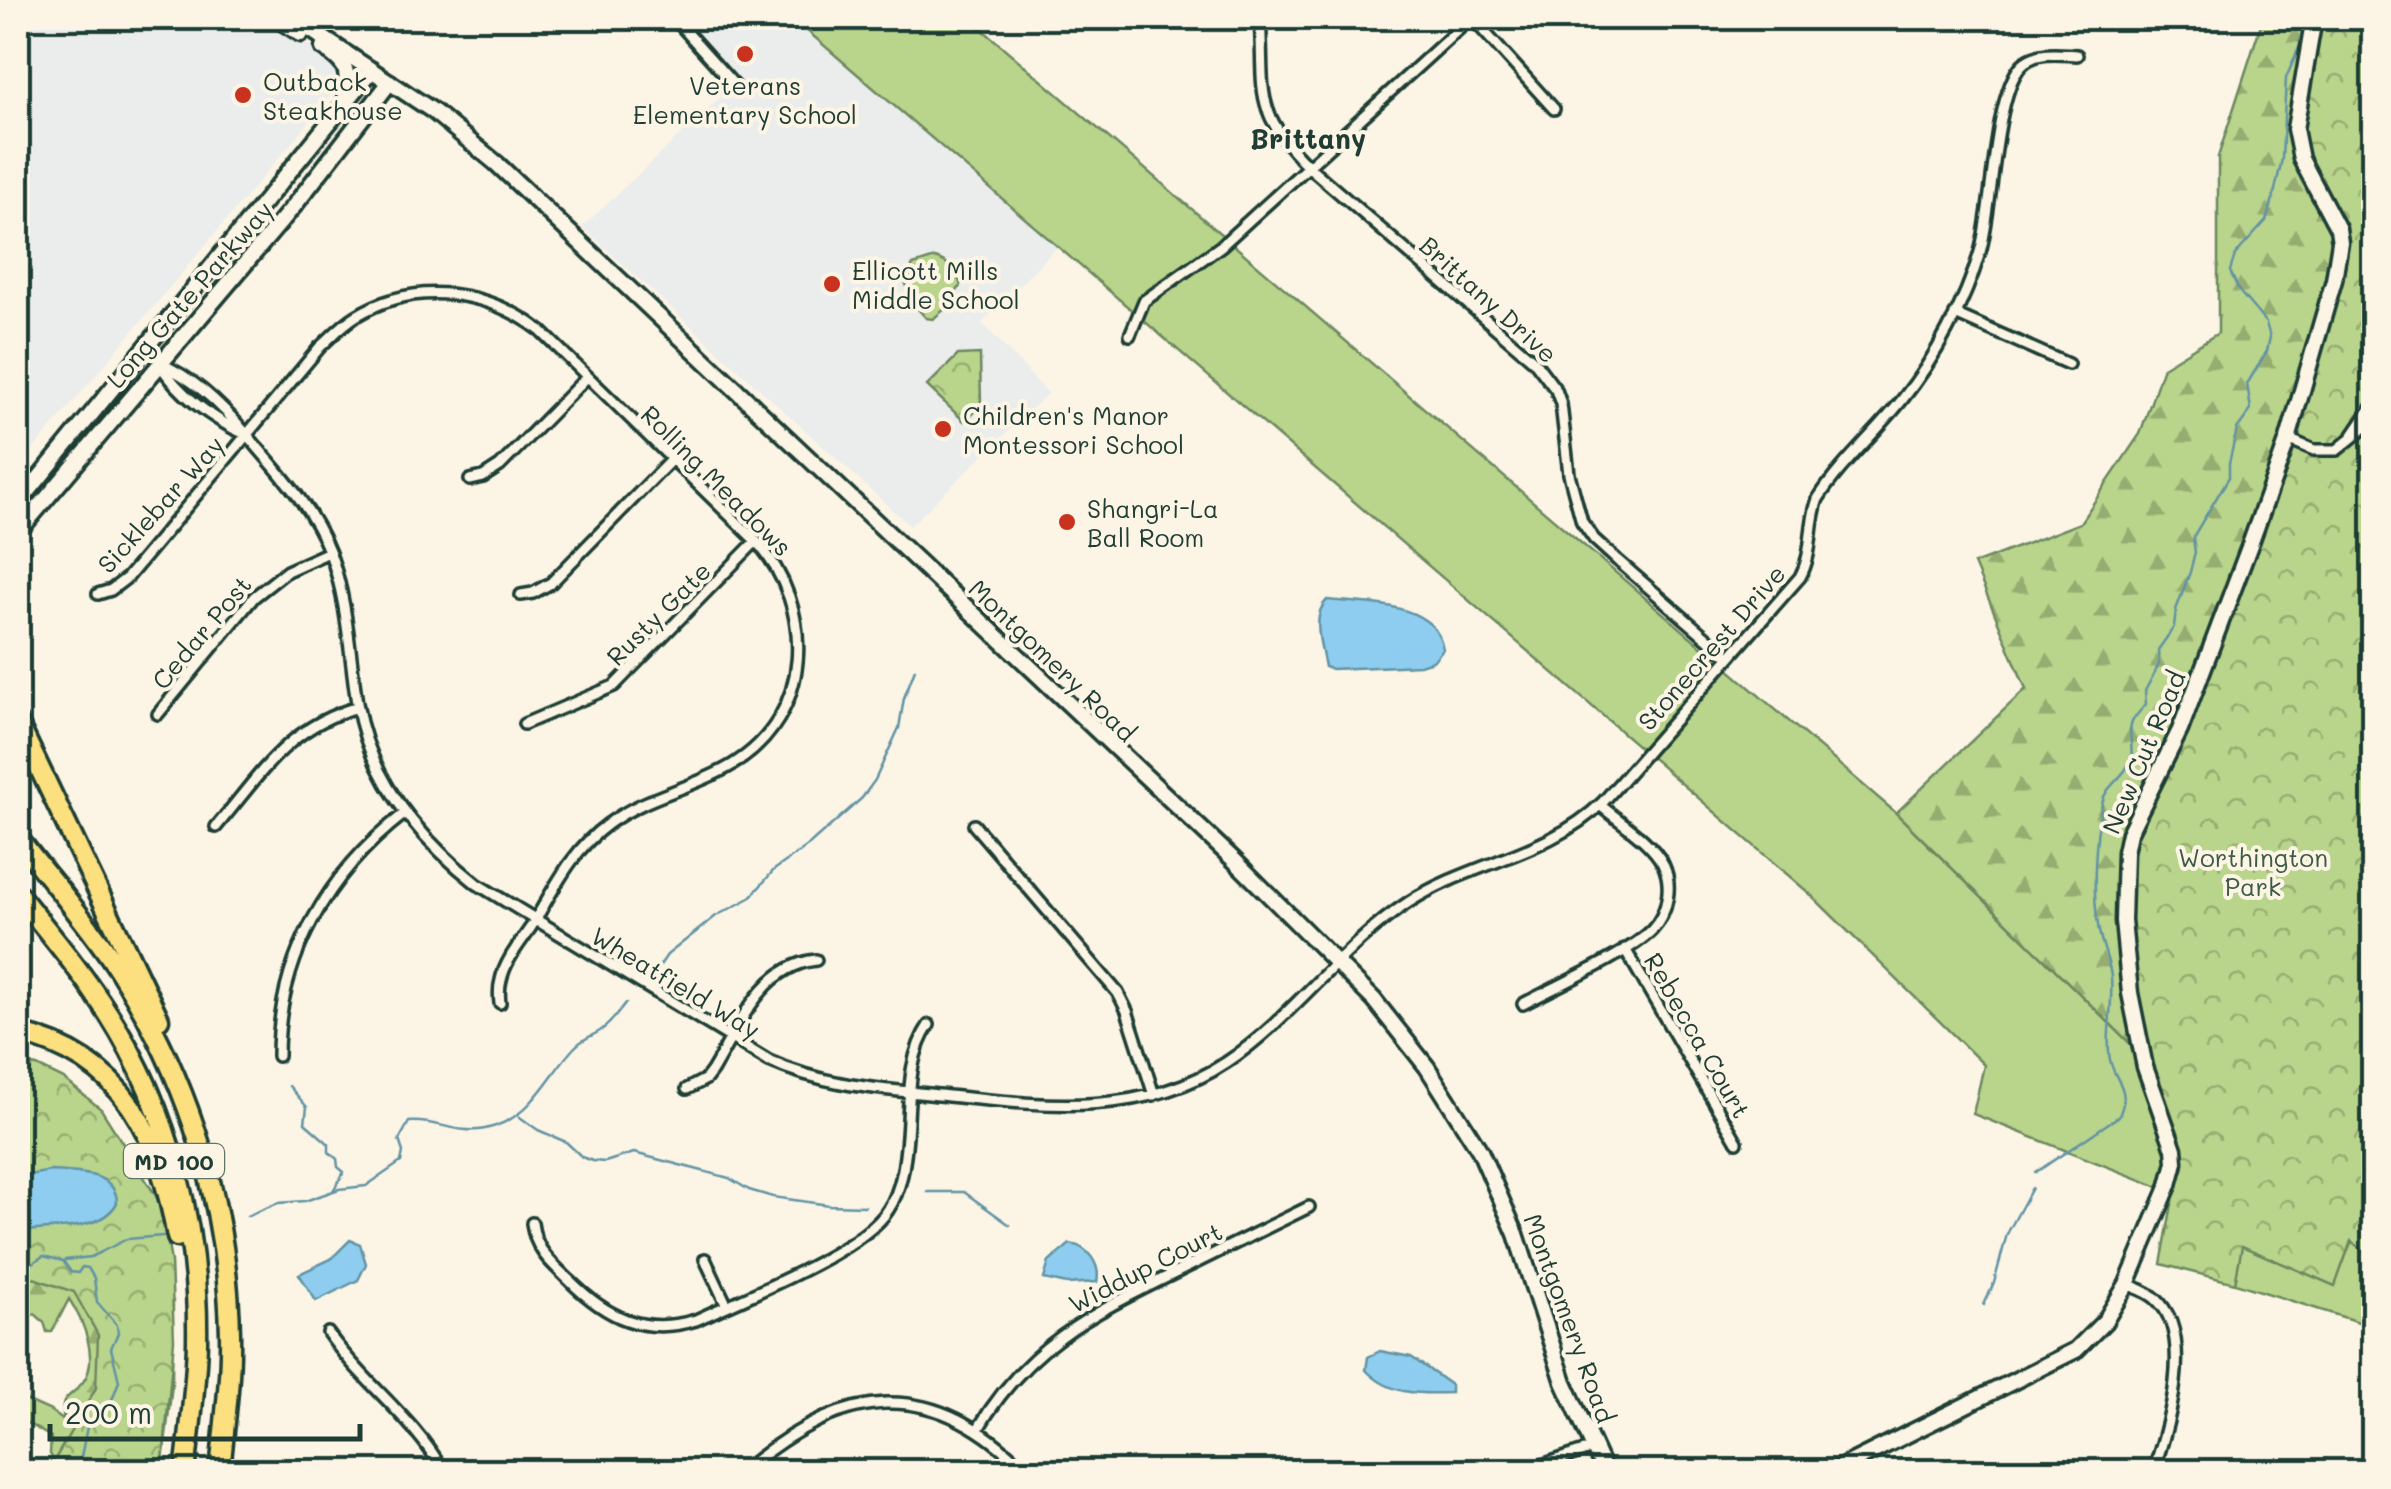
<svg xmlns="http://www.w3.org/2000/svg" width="2391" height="1489" font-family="Mali,sans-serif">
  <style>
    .built { fill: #ebedec }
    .green { fill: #b9d48b; stroke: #6c8860; stroke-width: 2.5 }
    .forest { fill: url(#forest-firs); stroke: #6c8860; stroke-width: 2.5 }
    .park { fill: url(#park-crowns); stroke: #6c8860; stroke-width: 2.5 }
    .water { fill: #8ecdef; stroke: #6293a4; stroke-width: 2.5 }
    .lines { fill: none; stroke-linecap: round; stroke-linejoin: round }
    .stream { stroke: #6293a4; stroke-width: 2.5 }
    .street-casing { stroke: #1f3d34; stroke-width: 16 }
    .secondary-casing { stroke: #1f3d34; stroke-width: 21 }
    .highway-casing { stroke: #1f3d34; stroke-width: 25 }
    .street { stroke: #fcf5e5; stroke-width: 9 }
    .secondary { stroke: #fcf5e5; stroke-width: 14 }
    .highway { stroke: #fce080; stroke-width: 18 }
    .poi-dot { fill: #c8321e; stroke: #fcf5e5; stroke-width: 4 }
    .labels { text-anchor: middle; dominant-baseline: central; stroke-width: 8; stroke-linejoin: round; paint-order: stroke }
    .shield { fill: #fcf5e5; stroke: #617469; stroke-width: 2.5 }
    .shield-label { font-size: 22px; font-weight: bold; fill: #1f3d34 }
    .poi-label { font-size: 25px; fill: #1f3d34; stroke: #fcf5e5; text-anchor: start }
    .street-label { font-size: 25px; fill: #1f3d34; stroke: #fcf5e5 }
    .park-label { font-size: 25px; fill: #3e5b45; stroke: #fcf5e5 }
    .neighbourhood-label { font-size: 28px; font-weight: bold; fill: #1f3d34; stroke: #fcf5e5 }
  </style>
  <defs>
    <pattern id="forest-firs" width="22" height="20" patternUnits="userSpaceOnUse" patternTransform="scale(2.5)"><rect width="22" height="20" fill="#b9d48b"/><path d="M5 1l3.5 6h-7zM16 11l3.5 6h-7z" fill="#96ad72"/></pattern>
    <pattern id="park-crowns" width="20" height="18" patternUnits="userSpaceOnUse" patternTransform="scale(2.5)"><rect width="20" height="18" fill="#b9d48b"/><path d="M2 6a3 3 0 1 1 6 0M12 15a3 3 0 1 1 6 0" fill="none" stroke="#96ad72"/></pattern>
  </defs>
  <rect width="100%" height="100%" fill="#fcf5e5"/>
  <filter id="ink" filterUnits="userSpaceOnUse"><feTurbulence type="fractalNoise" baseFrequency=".01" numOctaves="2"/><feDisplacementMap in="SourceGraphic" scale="20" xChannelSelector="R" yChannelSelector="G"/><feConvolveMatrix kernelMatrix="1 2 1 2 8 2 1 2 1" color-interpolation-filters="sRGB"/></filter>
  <g filter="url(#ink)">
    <path class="built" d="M18,18H267L339,66L340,85L18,468Z
      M684,18H801L805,29L1058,246L982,323L1048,393L910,526L582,227L740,79Z"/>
    <path class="green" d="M801,18H969L1896,813L2151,1064L2183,1153L2184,1167L2174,1193L1973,1114L1984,1065L1810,894L805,29Z
      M935,258C951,263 955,270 961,285L945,309L933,319L926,318L912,302L905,281L913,265Z
      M2352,1240L2373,1258V1390L2365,1324L2235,1283L2241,1245L2334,1285Z"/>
    <path class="forest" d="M2263,18H2322L2307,102L2336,206L2348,232L2347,253L2282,478L2186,733L2143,820L2151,1064L1896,813L2026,689L1974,564L2080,523L2140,434L2163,367L2218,333V157Z
      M18,1232L173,1301L172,1384L162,1471L55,1463L50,1454L51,1437L18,1418V1362L22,1361L28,1365L29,1374L23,1383L26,1400L51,1411L64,1421C59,1393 69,1401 83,1382C100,1359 83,1320 69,1299L52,1332H47L44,1322L35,1314L18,1319Z"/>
    <path class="park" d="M2322,18H2373V1258L2351,1241L2335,1286L2242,1246L2235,1283L2161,1264L2174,1193L2184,1167L2183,1153L2151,1064L2130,945L2132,854L2143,820L2186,733L2282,478L2347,253C2349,207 2309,180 2304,136C2300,102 2317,52 2322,18Z
      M980,354L981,407L964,421L927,386L958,355Z
      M18,1062L37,1066L64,1079L101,1109L161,1204L171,1262L174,1340L162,1471H48L96,1388L98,1335L74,1292L25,1275L18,1277Z"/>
    <path class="water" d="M1327,600C1364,604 1436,601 1443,649L1433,661L1420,665L1332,669L1325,667C1321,646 1311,615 1327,600Z
      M51,1171C75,1173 117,1171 117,1203C99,1234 48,1226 18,1232V1177Z
      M350,1240L360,1244L366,1264L358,1280L316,1301L299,1274L331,1259Z
      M1070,1244C1088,1246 1101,1265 1097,1282L1067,1284L1044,1279L1049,1262Z
      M1380,1351L1411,1357L1451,1385V1393C1419,1394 1389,1395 1366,1370L1368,1357Z"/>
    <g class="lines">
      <path class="stream" d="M656,971L667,955L716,916L750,898L774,870L809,845L862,798L875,780L899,728L904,698L915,669
        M289,1086L307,1107L305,1123L329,1144V1152L337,1159L338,1167L344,1172L333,1191
        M517,1115L538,1130L566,1142L582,1157L593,1161L605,1162L634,1153L729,1178L749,1190L773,1197L829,1205L865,1206
        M2035,1173L2119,1116C2133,1084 2111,1082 2109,1053C2107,1027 2113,1002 2111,977C2109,958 2100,943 2098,925C2092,889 2095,839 2102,803C2105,785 2126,777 2131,759C2134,748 2127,734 2132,722C2135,716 2142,709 2146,704L2145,691L2159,664L2158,650L2174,627L2176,610L2190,572L2195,553L2193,537L2229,477V463L2237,429L2251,410L2247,384L2267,351L2270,337L2266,323L2239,291L2230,271L2235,255L2266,221L2273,199L2282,159L2286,78L2301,43L2302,18
        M927,1192H964L1010,1225
        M247,1216L278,1203L305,1201L339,1189L366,1186L401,1162L403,1152L399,1140L409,1122C434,1119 458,1135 485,1129C531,1120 546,1078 574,1048C582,1039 590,1037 600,1031C611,1024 618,1013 626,1003
        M65,1260L91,1257L127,1239L163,1236
        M18,1265H30L43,1256L63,1261L71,1272L78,1273L82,1267L88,1268L94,1278L97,1302L117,1325L118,1333L111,1348L119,1381L110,1405L87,1427L81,1457L75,1467L66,1472
        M1984,1305L1994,1283L2007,1234L2032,1188"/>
      <defs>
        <path id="street" d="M674,18L735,86
          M1260,18C1265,89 1251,110 1308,166L1534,361L1556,390L1561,404L1569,474L1582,522L1594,539L1617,560L1729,657
          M1472,18L1554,109
          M1955,314L2068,364
          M1130,335L1144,301L1221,246L1471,18
          M159,363C194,378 223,406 247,435C279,473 311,505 330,553C348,602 349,652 357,703C369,779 419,838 477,884L769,1061C825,1086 879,1089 939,1095C1037,1105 1140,1120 1227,1062C1294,1017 1341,946 1409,902C1471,862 1549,855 1603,802L1800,577C1814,552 1808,525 1818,499C1841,463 1875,434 1902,400C1935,359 1965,303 1980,252C1993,211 1994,85 2025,62C2040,51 2059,54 2077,55
          M159,363C178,394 212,419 245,434
          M2353,435L2374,404
          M2288,439L2314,450H2337L2374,420
          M470,480L483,477L500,466L587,377
          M98,594L111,590L128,577L320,347C332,336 343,324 356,316C416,279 487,290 541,331L756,541C816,607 814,716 732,765C692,789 645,796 608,824C571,851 554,889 531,927C520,943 505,961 501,980C499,987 499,995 500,1003
          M521,595L533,593L551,583L671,460
          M158,714L254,597L287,571L329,552
          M524,724L614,686L756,541
          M974,825L1118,993L1127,1011L1154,1095
          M216,827C261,774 287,727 358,707
          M1625,949L1737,1142
          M1523,1004C1555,987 1630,953 1652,930C1668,913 1673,885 1663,864C1651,841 1620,822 1600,805
          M278,1056C278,957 328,873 404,814
          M687,1089L706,1079L712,1071C738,1028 761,966 816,960
          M532,1223C535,1249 550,1262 569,1280C606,1317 643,1336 696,1320C742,1298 863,1251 888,1210C902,1189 905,1161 907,1136C910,1099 907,1057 929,1025
          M705,1259L727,1306
          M2127,1284C2136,1288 2147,1291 2155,1298C2196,1334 2168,1428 2153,1472
          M328,1333C363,1383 414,1418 444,1472
          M978,1429C1026,1347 1089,1315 1171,1275C1217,1252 1263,1230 1309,1207
          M742,1472C841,1387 931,1373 1027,1472
          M1520,1472L1593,1448"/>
        <path id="secondary" d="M276,18L301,34
          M293,18L433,111L496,163L1234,860L1374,1000L1427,1067L1480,1151L1516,1234L1564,1382L1605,1472
          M323,48C349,65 349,71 345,100
          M18,504L372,70
          M18,532L294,206L390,82
          M1832,1472L2076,1350L2105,1321L2127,1284L2169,1185L2175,1162L2174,1149L2145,1067L2130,993L2123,921L2125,852L2129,833L2180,730L2251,542L2288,439L2334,280L2340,242L2338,229L2301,159L2295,129L2314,18"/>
        <path id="highway" d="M18,723L159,1019
          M18,838C51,881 89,924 119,970C189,1080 228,1205 230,1335C231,1381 224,1426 220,1472
          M18,894C49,933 82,972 109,1015C170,1111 199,1229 197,1342C196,1386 190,1429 185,1472
          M18,1033C126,1058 159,1137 177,1237"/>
      </defs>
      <use href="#street" class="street-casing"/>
      <use href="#secondary" class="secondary-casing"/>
      <use href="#highway" class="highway-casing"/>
      <use href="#street" class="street"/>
      <use href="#secondary" class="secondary"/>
      <use href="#highway" class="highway"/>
    </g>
  </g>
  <g class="poi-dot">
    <circle cx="745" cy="54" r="10"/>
    <circle cx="243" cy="95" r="10"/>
    <circle cx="832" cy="284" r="10"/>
    <circle cx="943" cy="429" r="10"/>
    <circle cx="1067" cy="522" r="10"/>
  </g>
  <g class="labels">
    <rect class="shield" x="124" y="1144" width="100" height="34" rx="8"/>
    <g class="shield-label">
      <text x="174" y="1161">MD 100</text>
    </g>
    <g class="poi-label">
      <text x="263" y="81">Outback<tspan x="263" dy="29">Steakhouse</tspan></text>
      <text x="745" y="85" text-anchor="middle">Veterans<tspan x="745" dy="29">Elementary School</tspan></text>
      <text x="852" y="270">Ellicott Mills<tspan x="852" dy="29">Middle School</tspan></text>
      <text x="963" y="415">Children's Manor<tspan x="963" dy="29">Montessori School</tspan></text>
      <text x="1087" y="508">Shangri-La<tspan x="1087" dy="29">Ball Room</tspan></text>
    </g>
    <g class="street-label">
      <text transform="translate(189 294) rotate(-49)">Long Gate Parkway</text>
      <text transform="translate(1489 299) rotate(42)">Brittany Drive</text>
      <text transform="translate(717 480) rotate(45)">Rolling Meadows</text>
      <text transform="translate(160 504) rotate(-48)">Sicklebar Way</text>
      <text transform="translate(658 613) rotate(-45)">Rusty Gate</text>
      <text transform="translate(201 632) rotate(-50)">Cedar Post</text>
      <text transform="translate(1711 647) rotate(-49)">Stonecrest Drive</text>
      <text transform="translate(1053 660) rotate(44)">Montgomery Road</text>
      <text transform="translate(2143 752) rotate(-67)">New Cut Road</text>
      <text transform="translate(676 982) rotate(31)">Wheatfield Way</text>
      <text transform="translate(1698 1035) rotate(60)">Rebecca Court</text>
      <text transform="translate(1145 1267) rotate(-27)">Widdup Court</text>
      <text transform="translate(1570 1318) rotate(70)">Montgomery Road</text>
    </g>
    <g class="park-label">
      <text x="2253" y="857">Worthington<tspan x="2253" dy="29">Park</tspan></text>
    </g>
    <g class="neighbourhood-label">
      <text x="1308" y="138">Brittany</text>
    </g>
  </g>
  <rect width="2391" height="1489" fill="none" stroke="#fcf5e5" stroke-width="60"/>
  <rect x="30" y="30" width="2331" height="1429" fill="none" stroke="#1f3d34" stroke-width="4" filter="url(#ink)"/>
  <path d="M50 1424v15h310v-15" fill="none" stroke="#1f3d34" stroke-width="5"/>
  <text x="65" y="1424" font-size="30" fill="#1f3d34" stroke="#fcf5e5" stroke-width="8" paint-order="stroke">200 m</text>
</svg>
